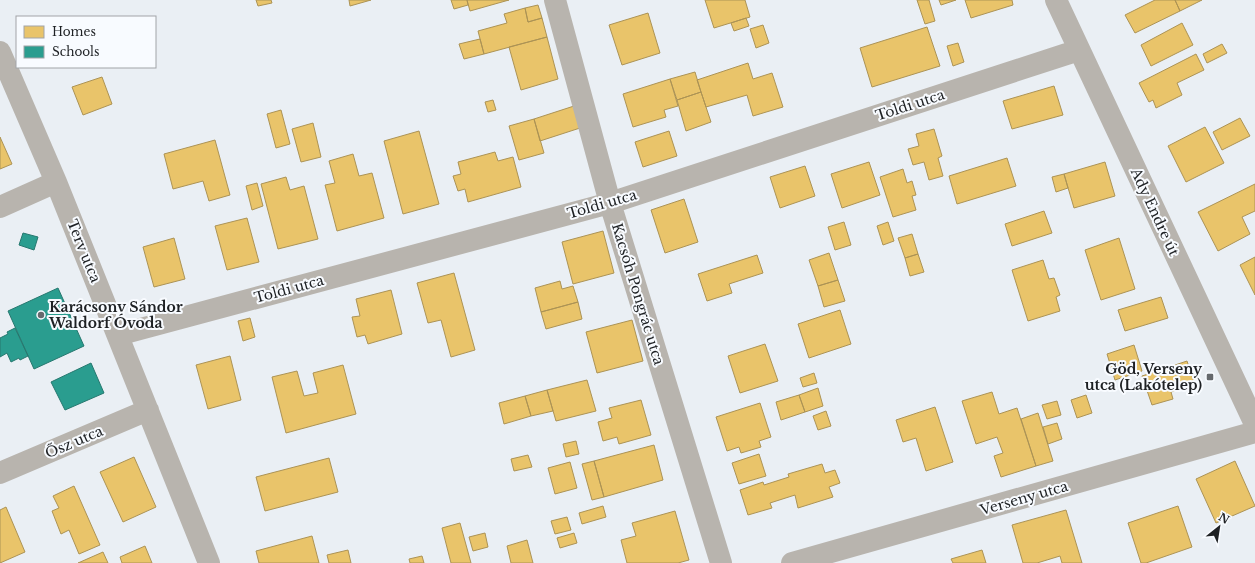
<svg xmlns="http://www.w3.org/2000/svg" width="1255" height="563" font-family="'Libre Baskerville',serif">
  <style>
    .homes { fill: #e9c46a; stroke: #ac9355 }
    .schools { fill: #2a9d8f; stroke: #26786f }
    .lines { fill: none; stroke-linecap: round; stroke-linejoin: round }
    .minor { stroke: #b8b4ae; stroke-width: 22 }
    .poi-dot { fill: #65696d; stroke: #f8fbff; stroke-width: 1.5 }
    .labels { text-anchor: middle; dominant-baseline: central; stroke-width: 4; stroke-linejoin: round; paint-order: stroke }
    .street-label { font-size: 14px; fill: #1e2124; stroke: #f8fbff }
    .poi-label { font-size: 14px; font-weight: bold; fill: #1e2124; stroke: #f8fbff; text-anchor: start }
  </style>
  <rect width="100%" height="100%" fill="#eaeff4"/>
  <path class="homes" d="M256,0H271L272,3L258,6Z
    M349,0H371L350,6Z
    M451,0H467L468,5L454,9Z
    M467,0H509L470,11Z
    M705,0H745L750,17L714,28Z
    M917,0H929L935,21L925,24Z
    M939,0H956L941,5Z
    M965,0H1012L1013,5L971,18Z
    M1155,0H1175L1180,11L1135,33L1125,15Z
    M1175,0H1202L1180,11Z
    M538,5L542,18L528,22L525,8Z
    M525,8L528,22L542,18L547,37L484,54L478,31L507,23L504,14Z
    M648,13L660,53L622,65L609,25Z
    M746,18L749,26L734,31L731,23Z
    M1182,23L1193,45L1151,66L1141,45Z
    M763,25L769,43L756,48L750,29Z
    M927,27L940,66L872,87L860,48Z
    M547,37L558,79L521,90L509,47Z
    M480,39L484,54L464,59L459,44Z
    M958,43L964,62L953,66L947,46Z
    M1222,44L1227,53L1207,63L1203,54Z
    M1196,54L1204,70L1177,83L1182,95L1156,108L1153,100L1149,102L1139,83Z
    M748,63L753,79L772,73L783,107L753,116L747,95L706,107L697,80Z
    M695,72L701,92L677,100L670,79Z
    M102,77L112,104L83,115L72,87Z
    M670,79L678,106L664,110L666,117L633,127L623,94Z
    M1054,86L1063,115L1012,129L1003,101Z
    M701,92L711,122L686,131L677,100Z
    M493,100L496,110L488,112L485,102Z
    M574,106L580,128L540,141L534,119Z
    M281,110L290,144L276,148L267,114Z
    M1240,118L1250,136L1222,150L1213,132Z
    M534,119L544,153L519,160L509,126Z
    M313,123L321,157L301,162L292,129Z
    M1205,127L1224,163L1186,182L1168,146Z
    M934,129L942,156L938,158L943,176L929,180L924,162L913,165L908,149L919,146L916,134Z
    M419,131L439,204L403,214L384,141Z
    M669,131L677,156L643,167L635,142Z
    M0,137L12,164L0,169Z
    M215,140L230,195L209,201L203,181L173,189L164,154Z
    M495,152L498,161L513,157L521,187L468,202L465,189L458,191L453,176L461,174L458,162Z
    M353,154L359,176L372,173L384,218L337,231L325,185L335,183L329,161Z
    M1007,158L1016,186L957,204L949,176Z
    M869,162L880,195L842,208L831,174Z
    M1105,162L1115,196L1074,208L1064,174Z
    M805,166L815,196L780,208L770,177Z
    M903,169L907,183L912,181L916,195L912,196L916,210L893,217L880,177Z
    M1064,174L1068,188L1056,192L1052,177Z
    M286,177L290,190L304,186L318,239L278,249L261,184Z
    M257,183L263,206L252,210L246,186Z
    M1255,184V211L1242,217L1250,234L1218,251L1198,212Z
    M684,199L698,242L665,253L651,210Z
    M1044,211L1052,233L1012,246L1005,224Z
    M247,218L259,262L227,270L215,226Z
    M844,222L851,245L835,250L828,227Z
    M888,222L894,241L883,245L877,226Z
    M603,231L614,273L573,284L562,242Z
    M912,234L918,254L905,258L898,238Z
    M174,238L185,279L154,287L143,247Z
    M1119,238L1135,289L1101,300L1085,250Z
    M829,253L838,280L818,286L809,260Z
    M918,254L924,272L910,276L905,258Z
    M757,255L763,273L729,284L732,293L707,301L698,274Z
    M1255,257V295L1240,265Z
    M1043,260L1049,279L1054,278L1060,295L1056,297L1060,311L1028,321L1012,270Z
    M454,273L475,350L451,357L441,320L428,323L417,283Z
    M838,280L845,301L824,307L818,286Z
    M560,281L562,289L573,286L578,302L541,312L535,288Z
    M391,290L402,334L368,344L365,335L357,337L352,317L360,316L356,299Z
    M1161,297L1168,318L1125,331L1118,310Z
    M578,302L582,319L546,329L541,312Z
    M840,310L851,344L809,358L798,324Z
    M250,318L255,337L243,341L238,321Z
    M632,320L643,361L597,373L586,332Z
    M765,344L778,381L740,393L728,356Z
    M1134,345L1142,371L1115,380L1107,354Z
    M230,356L241,400L208,409L196,365Z
    M1187,361L1195,385L1171,392L1173,399L1152,405L1142,376Z
    M343,365L356,414L286,433L272,377L297,371L304,396L318,393L313,373Z
    M814,373L817,383L803,387L800,378Z
    M587,380L596,411L556,421L547,390Z
    M818,388L823,406L805,412L799,395Z
    M547,390L553,411L531,416L525,396Z
    M992,392L999,414L1017,408L1036,466L1001,477L994,456L1003,453L997,437L976,444L962,401Z
    M799,395L805,412L781,420L776,402Z
    M1086,395L1092,413L1077,418L1071,400Z
    M525,396L531,416L504,424L499,403Z
    M641,400L651,435L619,444L617,437L603,441L598,422L612,418L609,408Z
    M1057,401L1061,415L1047,419L1042,405Z
    M760,403L771,437L759,441L761,447L741,453L739,447L727,451L716,417Z
    M935,407L953,462L926,471L916,438L903,442L896,420Z
    M826,411L831,426L818,430L813,416Z
    M1038,413L1053,461L1036,466L1021,419Z
    M1057,423L1062,439L1048,444L1043,427Z
    M576,441L579,454L566,457L563,444Z
    M654,445L663,480L604,497L594,461Z
    M759,454L766,476L739,484L732,463Z
    M528,455L532,467L514,471L511,459Z
    M134,457L156,507L123,522L100,472Z
    M329,458L338,492L265,511L256,477Z
    M594,461L604,497L592,500L582,464Z
    M1235,461L1255,506L1216,523L1196,479Z
    M570,462L577,488L555,494L548,468Z
    M822,464L825,473L835,470L840,483L829,487L833,497L798,508L795,495L770,503L772,508L748,515L740,490L763,482L764,485L789,477L788,474Z
    M74,486L100,545L79,554L69,530L61,534L52,511L59,508L53,496Z
    M603,506L606,517L582,524L579,513Z
    M1178,506L1192,547L1146,563H1141L1128,523Z
    M6,507L25,552L0,563V510Z
    M1066,510L1082,563H1062L1060,556L1037,563H1023L1012,525Z
    M675,511L689,560L678,563H627L621,540L636,536L632,523Z
    M567,517L571,530L555,534L551,521Z
    M460,523L471,563H451L442,528Z
    M485,533L488,547L473,551L469,537Z
    M574,533L577,543L560,548L557,538Z
    M312,536L319,563H259L256,551Z
    M527,540L533,563H511L507,546Z
    M145,546L152,563H122L120,557Z
    M348,550L351,563H329L327,555Z
    M982,550L986,563H953L951,559Z
    M103,552L108,563H78Z
    M422,556L424,563H410L409,559Z"/>
  <path class="schools" d="M23,233L38,237L34,250L19,245Z
    M58,288L84,346L34,369L8,311Z
    M15,328L28,356L20,360L19,358L11,362L7,353L0,357V338L8,334L7,332Z
    M91,363L104,393L65,410L51,382Z"/>
  <g class="lines">
    <path class="minor" d="M555,0L610,203L721,563
      M1056,0L1255,424
      M0,52L56,182L209,563
      M0,207L56,182
      M118,335L610,203L1079,50
      M0,473L148,410
      M792,563L1255,432"/>
  </g>
  <g class="poi-dot">
    <circle cx="41" cy="315" r="4"/>
    <rect x="1206" y="373" width="8" height="8" rx="2"/>
  </g>
  <g class="labels">
    <g class="street-label">
      <text transform="translate(910 105) rotate(-18)">Toldi utca</text>
      <text transform="translate(602 204) rotate(-16)">Toldi utca</text>
      <text transform="translate(1155 212) rotate(65)">Ady Endre út</text>
      <text transform="translate(84 251) rotate(68)">Terv utca</text>
      <text transform="translate(289 289) rotate(-15)">Toldi utca</text>
      <text transform="translate(638 294) rotate(73)">Kacsóh Pongrác utca</text>
      <text transform="translate(74 442) rotate(-23)">Ősz utca</text>
      <text transform="translate(1024 498) rotate(-16)">Verseny utca</text>
    </g>
    <g class="poi-label">
      <text x="49" y="307">Karácsony Sándor<tspan x="49" dy="16">Waldorf Óvoda</tspan></text>
      <text x="1202" y="369" text-anchor="end">Göd, Verseny<tspan x="1202" dy="16">utca (Lakótelep)</tspan></text>
    </g>
  </g>
  <rect x="16" y="16" width="140" height="52" fill="#f8fbff" stroke="#a1a4a7"/>
  <rect x="24" y="26" width="20" height="12" fill="#e9c46a" stroke="#a1a4a7"/>
  <text x="52" y="36" font-size="12" fill="#1e2124">Homes</text>
  <rect x="24" y="46" width="20" height="12" fill="#2a9d8f" stroke="#a1a4a7"/>
  <text x="52" y="56" font-size="12" fill="#1e2124">Schools</text>
  <g transform="translate(1219 527) rotate(30)" stroke="#f8fbff" stroke-width="3" paint-order="stroke">
  <path d="M0-3L7 15L0 10L-7 15Z" fill="#1e2124"/>
  <text y="-6" font-size="11" font-weight="bold" text-anchor="middle" fill="#1e2124">N</text>
  </g>
</svg>
